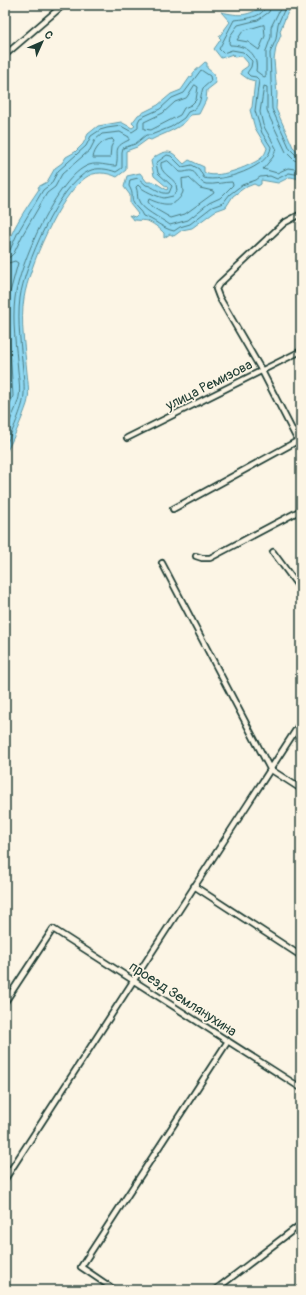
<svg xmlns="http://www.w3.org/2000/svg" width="306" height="1295" font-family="Pangolin,sans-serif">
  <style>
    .water { fill: #90d8f2; stroke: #639aa6 }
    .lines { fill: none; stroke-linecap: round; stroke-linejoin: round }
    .shore { stroke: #4c7b80; stroke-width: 1 }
    .minor-casing { stroke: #1f3d34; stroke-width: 8 }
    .minor { stroke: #fcf5e5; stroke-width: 4.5 }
    .labels { text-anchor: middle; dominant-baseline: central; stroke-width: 3.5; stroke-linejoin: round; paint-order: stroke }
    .street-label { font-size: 14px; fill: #1f3d34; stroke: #fcf5e5 }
  </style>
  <rect width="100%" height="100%" fill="#fcf5e5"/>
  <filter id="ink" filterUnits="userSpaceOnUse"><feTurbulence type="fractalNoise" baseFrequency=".025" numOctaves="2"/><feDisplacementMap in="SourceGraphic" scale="8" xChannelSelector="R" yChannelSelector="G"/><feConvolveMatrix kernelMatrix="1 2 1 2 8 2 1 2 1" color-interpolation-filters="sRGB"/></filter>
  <g filter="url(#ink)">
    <path class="water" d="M264,5H301L289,10L286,16L280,31L281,35L276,47L274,60L277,94L276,109L293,147L301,154V179L290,177L278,183L261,180V184L258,186L254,184L244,188L233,196L226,207L215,211L192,228L182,230L174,236L170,234L164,238V233C159,228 153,223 147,221C139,219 134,223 129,215L135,217L138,214L130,204V195L124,187L127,176L140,173L147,182H154L167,190L168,188L154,176L151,161C154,157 157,155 162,153C173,149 176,157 184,164L189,160L204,167V172C214,181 250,166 260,159C264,156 266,152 267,148L255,128L250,110L252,107L255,81L248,79L241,74V71L248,66V63L242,56L234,57L233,54L221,58L214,49L221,39L219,37L230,22L221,12C241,16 247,17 264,5Z
      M205,62L207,63V68L214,74L216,83L207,90L206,100L199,114L190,115C184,128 164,133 151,140L148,139L137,147L126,151V170L117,177C107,172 94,171 85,178C59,196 29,267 24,298C20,322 25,349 27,373C28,383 30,394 27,404C23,416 12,443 5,454V259C6,235 26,209 39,189L38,187L47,182L55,168L62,163L66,157L75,152L83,144L88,134L98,126L121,122L132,128L135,126L132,123L138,115L158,105L171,94L181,90L190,77L193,76V73Z"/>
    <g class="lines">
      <path class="shore" d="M266,5C264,18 244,19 234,20L219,49L223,53L232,50L243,52L252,61L251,67L247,73L250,76L256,77L259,80L255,111L262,133L271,147C270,167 221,183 204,178L199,169L192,165L182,167L171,156L167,155L156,163L158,173L172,186L169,193C160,195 154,186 146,185L138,178L130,180L129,186C134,195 131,195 133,202C135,208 141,210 143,216C154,219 163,229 174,231L180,227L190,224L212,207L223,203L230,194L242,185L256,180L260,177L270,176L277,179L289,173L301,175
        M271,5L269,12L258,20L238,25L230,36L229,43L230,45C246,45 259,54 256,71L264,77L266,76V51L271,37V27L282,5
        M290,5L285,8L278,24L276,39L270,53L272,109L290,149L297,156L301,157
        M264,25L265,36L259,50L248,42L237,40L243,31Z
        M195,85L198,87L196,100L191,105L184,108L180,115L151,130L144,129V122L163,113L175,102L186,98Z
        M112,139L114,141L111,147L110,158H93C94,149 103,139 112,139Z
        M168,161L180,172C184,173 189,170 192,171C198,174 198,182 206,184C215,185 223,182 232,182L233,185L220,198L209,203L188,220L170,225C161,218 141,210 138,199C137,195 138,192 136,187L138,185C142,190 158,197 164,198L173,196L177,191L176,184C172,177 159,173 161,163Z
        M301,162L294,160L286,152L270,118L267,110V87L264,86L260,112L263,125L276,148L273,157L263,169L277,173L288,168L301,170
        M189,178L200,188L213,191L214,193L185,214L171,218L152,207L148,202L149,199C162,205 176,209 183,192L182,179Z
        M5,252L10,250L18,232L43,190L51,184L58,171L86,146L91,136L100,130L107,128L121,126L132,132L138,128V122L140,118L160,109L172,98L184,93L201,70L210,76L211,81L203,88C199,100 202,107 188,112L184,118L171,127L151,135H146L135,144L123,148L122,152V168L116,172C108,169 97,167 89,171C59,184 24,267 20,298C17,322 21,347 23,371C24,381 25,392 23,401C22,409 9,440 5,446
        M5,258L10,257L14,253L23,234L47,193L55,187L62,174L90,150L95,140L102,134L120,132L129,137V140C111,148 120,151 116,166C107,166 98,162 89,165C57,176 19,266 15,298C12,322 16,346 18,371C19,380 21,392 18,401C15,412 9,422 5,432
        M5,264L15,261L18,263L9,296L8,319L13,396L5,416"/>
      <defs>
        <path id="minor" d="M5,55L61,7L60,5
          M301,214L284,223L219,284L216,289L219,297L262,371L301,447
          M127,438L301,351
          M173,509L301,439
          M273,552L301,590
          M196,556L202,558H210L301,510
          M162,563L270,769L301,789
          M194,886L301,956
          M5,1002L53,929L301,1088
          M5,1179L301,722
          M115,1290L81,1267L228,1041
          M215,1290L301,1224"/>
      </defs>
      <use href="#minor" class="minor-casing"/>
      <use href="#minor" class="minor"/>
    </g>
  </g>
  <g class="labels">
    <g class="street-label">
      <text transform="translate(209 385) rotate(-27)">улица Ремизова</text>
      <text transform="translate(183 999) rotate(33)">проезд Землянухина</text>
    </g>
  </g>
  <rect width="306" height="1295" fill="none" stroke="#fcf5e5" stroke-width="20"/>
  <rect x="10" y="10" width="286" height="1275" fill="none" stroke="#1f3d34" stroke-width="1.5" filter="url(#ink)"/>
  <g transform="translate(42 42) rotate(45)" stroke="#fcf5e5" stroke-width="3" paint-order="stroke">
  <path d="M0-3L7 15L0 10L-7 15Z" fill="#1f3d34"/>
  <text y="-6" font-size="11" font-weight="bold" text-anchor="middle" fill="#1f3d34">С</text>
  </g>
</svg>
